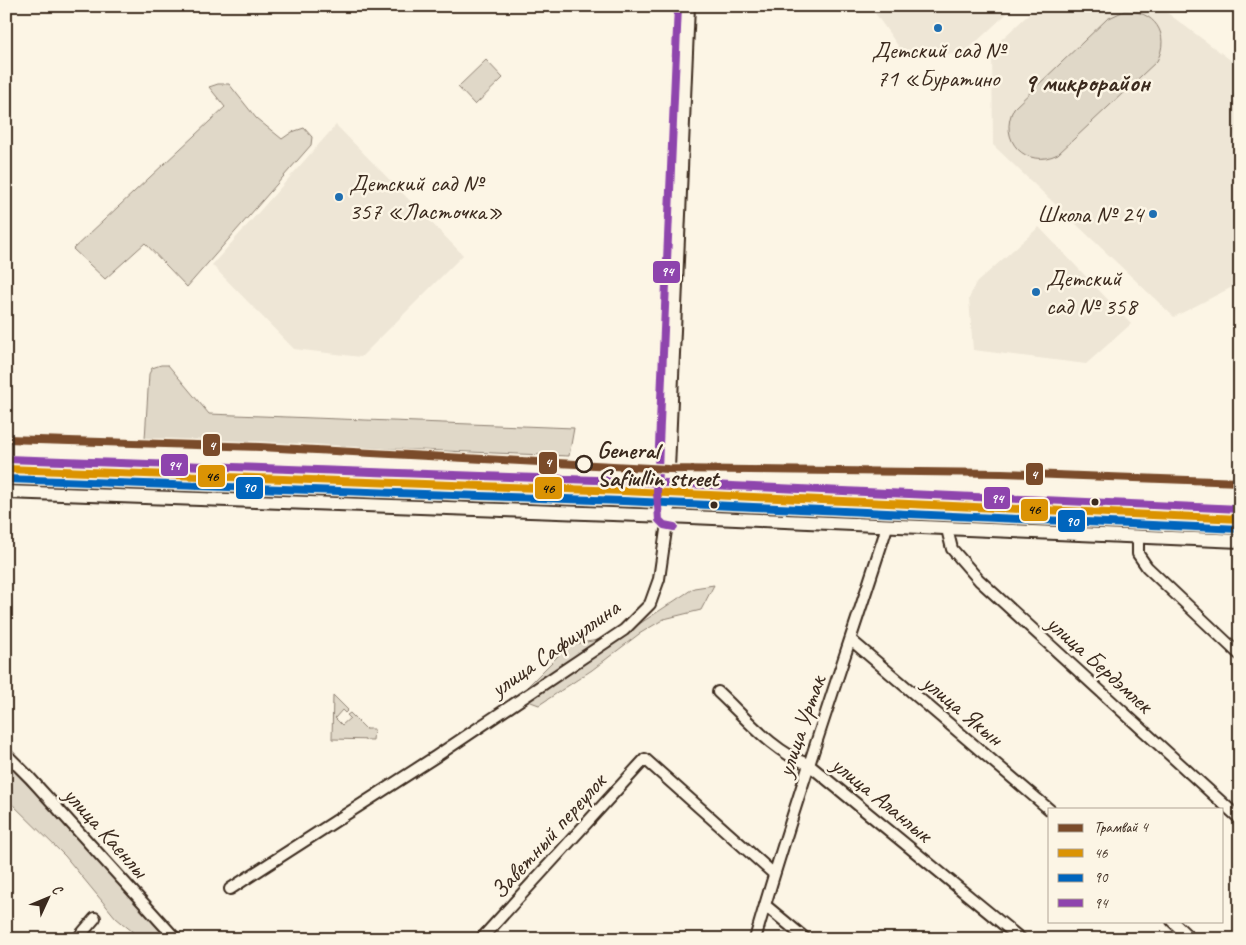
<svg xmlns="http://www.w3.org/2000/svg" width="1246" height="945" font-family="Caveat,sans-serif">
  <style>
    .built { fill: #eee6d6 }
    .green { fill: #e0d8c8; stroke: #8e8173 }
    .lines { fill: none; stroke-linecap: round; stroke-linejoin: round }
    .minor-casing { stroke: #3b2a1e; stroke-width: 14 }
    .tertiary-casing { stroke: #3b2a1e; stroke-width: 16 }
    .minor { stroke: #fcf5e5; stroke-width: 10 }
    .tertiary { stroke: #fcf5e5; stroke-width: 12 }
    .bus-1-casing { stroke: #fcf5e5; stroke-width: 11 }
    .bus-2-casing { stroke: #fcf5e5; stroke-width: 11 }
    .bus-3-casing { stroke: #fcf5e5; stroke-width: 11 }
    .bus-1 { stroke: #db9304; stroke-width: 8 }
    .bus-2 { stroke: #0065bd; stroke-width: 8 }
    .bus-3 { stroke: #8e44ad; stroke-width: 8 }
    .tram-1-casing { stroke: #fcf5e5; stroke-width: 11 }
    .tram-1 { stroke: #7a4b2a; stroke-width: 8 }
    .poi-dot { fill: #1f6fb2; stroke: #fcf5e5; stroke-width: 2 }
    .stop-dot { fill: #fcf5e5; stroke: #3b2a1e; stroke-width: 2.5 }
    .bus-dot { fill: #3b2a1e; stroke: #fcf5e5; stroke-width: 2 }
    .labels { text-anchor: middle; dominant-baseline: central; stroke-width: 5; stroke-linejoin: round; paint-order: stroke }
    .poi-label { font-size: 24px; fill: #3b2a1e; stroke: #fcf5e5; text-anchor: start }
    .stop-label { font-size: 24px; font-weight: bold; fill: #3b2a1e; stroke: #fcf5e5; text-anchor: start }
    .street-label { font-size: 24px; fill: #3b2a1e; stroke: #fcf5e5 }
    .quarter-label { font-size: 26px; font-weight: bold; fill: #3b2a1e; stroke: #fcf5e5 }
    .line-badge { stroke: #fcf5e5; stroke-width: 2 }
    .badge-label { font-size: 14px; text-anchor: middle; font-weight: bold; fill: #fff }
    .pale-badge-label { font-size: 14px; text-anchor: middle; font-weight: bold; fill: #111 }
  </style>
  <rect width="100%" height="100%" fill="#fcf5e5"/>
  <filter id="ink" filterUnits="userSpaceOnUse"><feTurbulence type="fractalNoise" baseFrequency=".02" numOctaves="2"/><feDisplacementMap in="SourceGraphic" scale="10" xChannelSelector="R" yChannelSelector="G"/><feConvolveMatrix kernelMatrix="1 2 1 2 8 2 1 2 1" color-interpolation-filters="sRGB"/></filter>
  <g filter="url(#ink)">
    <path class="built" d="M870,6H1015L962,55L901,50Z
      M1038,6H1158L1240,67V283L1174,317L993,145L992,48Z
      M336,125L463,255L361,357L294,349L212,265Z
      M1039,227L1131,324L1086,364L973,350L969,299L975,284Z"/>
    <path class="green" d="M1124,11C1154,10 1171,34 1157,61L1058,154C1026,170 997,140 1014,108L1107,19Z
      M486,60L503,78L475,105L458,87Z
      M218,84H229L256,118L282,139L292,132L304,128L312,137L311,145L187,287L145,243L105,279L73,249L225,107L209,87Z
      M161,365H168L209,414L574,428L569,456L145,439L149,374L152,368Z
      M714,585L701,610L664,619L639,634L592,670L539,705L517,697L569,645L621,636L694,588Z
      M333,695L348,710L345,713L342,710L335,718L342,725L350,718L347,715L350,713L366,729H374L373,740L332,739Z
      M6,763L120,881L172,939H135L133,932L116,918L65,856L6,798Z"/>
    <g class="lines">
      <defs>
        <path id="minor" d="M947,529L952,549L979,580L1240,819
          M1138,537V554L1147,567L1240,655
          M851,640L1050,810
          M718,692C745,717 773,752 808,764L1021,939
          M6,754L30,778L176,939
          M230,889L435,757L624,630L650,604L659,579L668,516
          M765,905L806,939
          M1172,921L1191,939
          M77,939L95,918
          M481,939L645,759L774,874
          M755,939C795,800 843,664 887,527"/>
        <path id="tertiary" d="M6,469C418,481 829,498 1240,519
          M6,492L668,516L1240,541
          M668,516V469L688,6"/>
      </defs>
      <use href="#minor" class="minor-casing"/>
      <use href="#tertiary" class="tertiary-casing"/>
      <use href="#minor" class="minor"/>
      <use href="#tertiary" class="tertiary"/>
      <defs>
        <path id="bus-1" d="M6,469L623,491L1240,519"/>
        <path id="bus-2" d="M6,479L623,501L1240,529"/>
        <path id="bus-3" d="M6,459L624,481L1240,509
          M674,527L664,525L659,520L657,492L678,6"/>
      </defs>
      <use href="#bus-1" class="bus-1-casing"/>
      <use href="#bus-2" class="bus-2-casing"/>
      <use href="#bus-3" class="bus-3-casing"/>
      <use href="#bus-1" class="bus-1"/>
      <use href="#bus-2" class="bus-2"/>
      <use href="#bus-3" class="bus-3"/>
      <defs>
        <path id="tram-1" d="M6,439L260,447L668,469L1002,473L1240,482"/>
      </defs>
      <use href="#tram-1" class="tram-1-casing"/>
      <use href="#tram-1" class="tram-1"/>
    </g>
  </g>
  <g class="poi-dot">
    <circle cx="938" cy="28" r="5"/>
    <circle cx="339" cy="197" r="5"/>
    <circle cx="1153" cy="214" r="5"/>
    <circle cx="1036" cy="292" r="5"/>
  </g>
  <circle class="stop-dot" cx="584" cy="464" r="8"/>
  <g class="bus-dot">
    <circle cx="1095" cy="502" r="4.5"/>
    <circle cx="714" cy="505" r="4.5"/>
  </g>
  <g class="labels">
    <g class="poi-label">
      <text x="938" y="50" text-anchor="middle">Детский сад №<tspan x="938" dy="28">71 «Буратино</tspan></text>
      <text x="349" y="183">Детский сад №<tspan x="349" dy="28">357 «Ласточка»</tspan></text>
      <text x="1143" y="214" text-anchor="end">Школа № 24</text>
      <text x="1046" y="278">Детский<tspan x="1046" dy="28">сад № 358</tspan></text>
    </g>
    <g class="stop-label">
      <text x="597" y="450">General<tspan x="597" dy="28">Safiullin street</tspan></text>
    </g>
    <g class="street-label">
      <text transform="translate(555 648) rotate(-35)">улица Сафиуллина</text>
      <text transform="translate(1100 664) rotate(42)">улица Бердэмлек</text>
      <text transform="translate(963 710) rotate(40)">улица Якын</text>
      <text transform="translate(801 726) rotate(-71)">улица Уртак</text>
      <text transform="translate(882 799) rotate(39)">улица Аланлык</text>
      <text transform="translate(106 832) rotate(48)">улица Каенлы</text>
      <text transform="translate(548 836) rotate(-48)">Заветный переулок</text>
    </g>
    <g class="quarter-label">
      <text x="1087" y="82">9 микрорайон</text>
    </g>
  </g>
  <g class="line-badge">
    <rect x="652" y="260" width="29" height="24" rx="5" fill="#8e44ad"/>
    <rect x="202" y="433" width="19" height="24" rx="5" fill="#7a4b2a"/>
    <rect x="538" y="451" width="20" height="24" rx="5" fill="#7a4b2a"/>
    <rect x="160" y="453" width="29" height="24" rx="5" fill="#8e44ad"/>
    <rect x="1025" y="462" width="19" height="24" rx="5" fill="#7a4b2a"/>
    <rect x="197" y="464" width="29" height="24" rx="5" fill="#db9304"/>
    <rect x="235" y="476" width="29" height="24" rx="5" fill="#0065bd"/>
    <rect x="534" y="476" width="29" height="24" rx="5" fill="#db9304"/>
    <rect x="983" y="486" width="28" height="24" rx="5" fill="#8e44ad"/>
    <rect x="1020" y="498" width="29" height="24" rx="5" fill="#db9304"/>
    <rect x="1057" y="509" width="29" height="24" rx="5" fill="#0065bd"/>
  </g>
  <g class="badge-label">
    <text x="667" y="276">94</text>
    <text x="212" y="450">4</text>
    <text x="548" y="467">4</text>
    <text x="174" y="470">94</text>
    <text x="1034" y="479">4</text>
    <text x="249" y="492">90</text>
    <text x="997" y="503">94</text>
    <text x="1072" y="526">90</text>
  </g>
  <g class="pale-badge-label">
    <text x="212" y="481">46</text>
    <text x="548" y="493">46</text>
    <text x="1034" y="514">46</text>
  </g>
  <rect width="1246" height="945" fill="none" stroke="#fcf5e5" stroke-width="25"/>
  <rect x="12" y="12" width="1221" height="920" fill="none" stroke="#3b2a1e" stroke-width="2" filter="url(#ink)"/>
  <rect x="1048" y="808" width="175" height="115" fill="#fcf5e5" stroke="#afa495"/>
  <rect x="1058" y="824" width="25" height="8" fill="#7a4b2a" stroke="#afa495"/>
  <text x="1094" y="832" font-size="15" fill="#3b2a1e">Трамвай 4</text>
  <rect x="1058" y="849" width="25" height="8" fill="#db9304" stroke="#afa495"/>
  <text x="1094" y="858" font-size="15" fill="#3b2a1e">46</text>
  <rect x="1058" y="874" width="25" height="8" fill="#0065bd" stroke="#afa495"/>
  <text x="1094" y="882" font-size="15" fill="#3b2a1e">90</text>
  <rect x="1058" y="899" width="25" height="8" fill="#8e44ad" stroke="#afa495"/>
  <text x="1094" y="908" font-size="15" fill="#3b2a1e">94</text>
  <g transform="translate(48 898) rotate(46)" stroke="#fcf5e5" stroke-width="4" paint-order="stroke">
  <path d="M0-4L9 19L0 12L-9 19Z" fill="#3b2a1e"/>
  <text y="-8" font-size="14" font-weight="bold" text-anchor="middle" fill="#3b2a1e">С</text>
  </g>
</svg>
